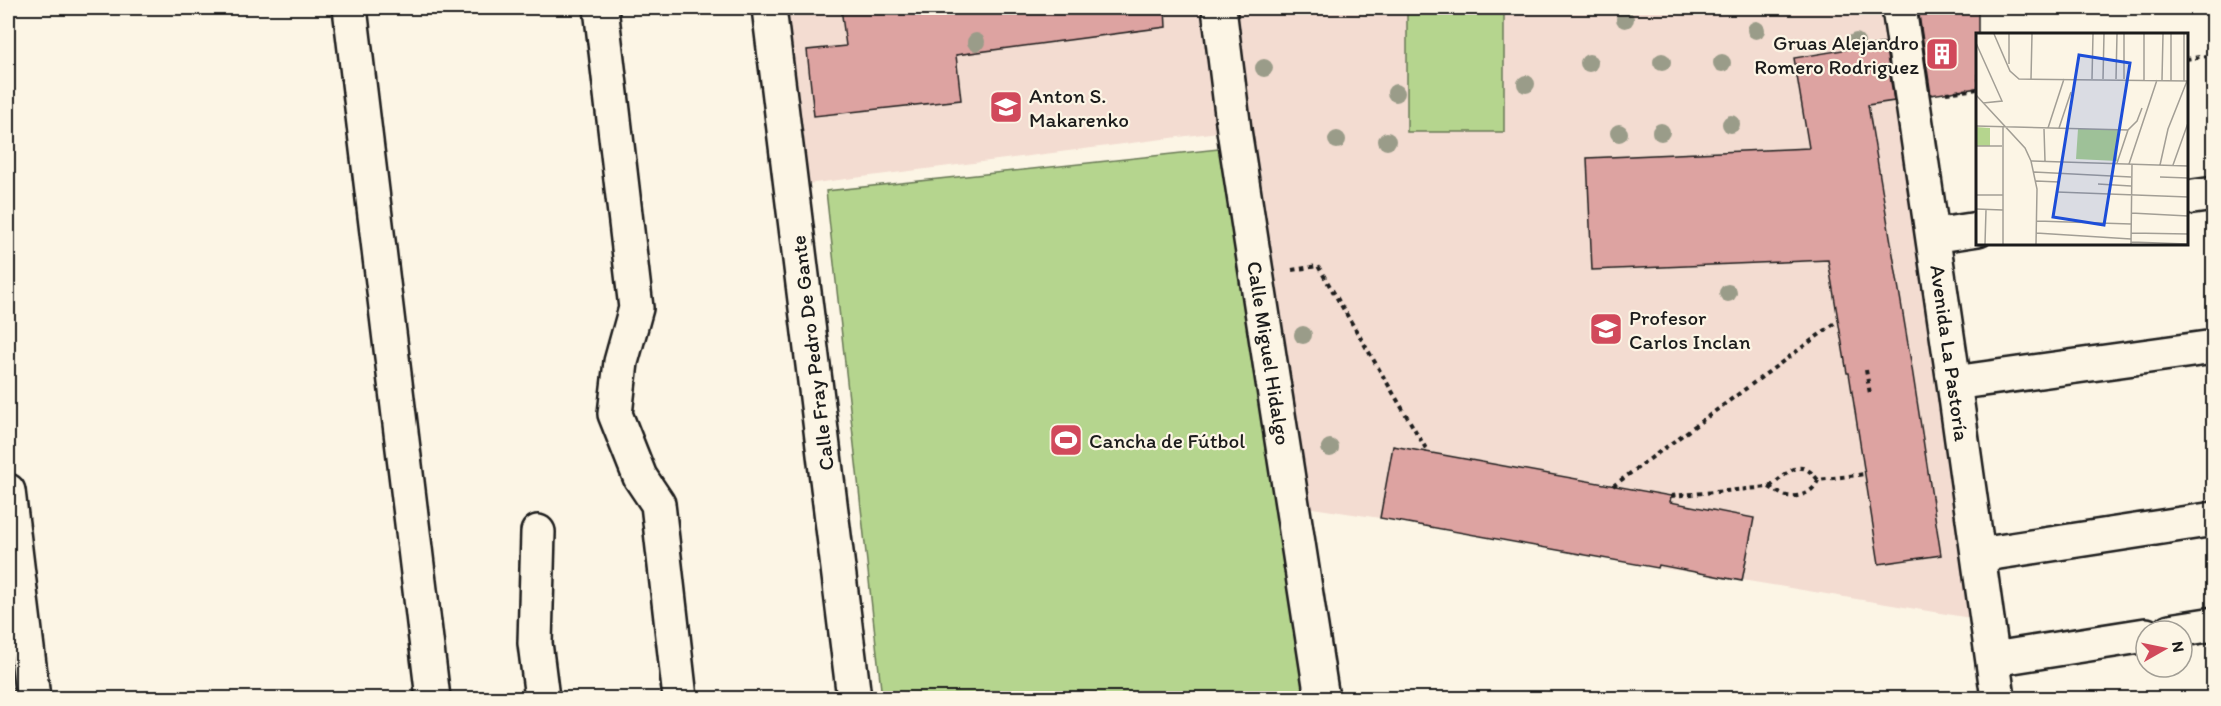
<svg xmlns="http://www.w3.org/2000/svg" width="2221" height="706" font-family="Itim,sans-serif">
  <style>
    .built { fill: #f3dcd1 }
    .green { fill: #b5d58e; stroke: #687855; stroke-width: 1.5 }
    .building { fill: #dda3a1; stroke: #1c1c1c; stroke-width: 1.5 }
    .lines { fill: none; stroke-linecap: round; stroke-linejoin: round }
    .minor-casing { stroke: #1c1c1c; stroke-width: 38 }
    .path { stroke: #1c1c1c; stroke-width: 4; stroke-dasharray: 4.5 4.5; stroke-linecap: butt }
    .minor { stroke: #fcf5e5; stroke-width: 33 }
    .tree { fill: #9a9c89 }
    .labels { text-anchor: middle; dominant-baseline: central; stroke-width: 4.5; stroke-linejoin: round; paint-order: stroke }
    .poi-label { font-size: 21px; fill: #1c1c1c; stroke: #fcf5e5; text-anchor: start }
    .street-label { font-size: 21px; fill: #1c1c1c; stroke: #fcf5e5 }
    .inset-road { fill: none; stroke: #a29e95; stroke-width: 1.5 }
    .view { fill: #1d4ed8; fill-opacity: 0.15; stroke: #1d4ed8; stroke-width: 3 }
    .inset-edge { fill: none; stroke: #1c1c1c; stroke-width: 3 }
  </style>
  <rect width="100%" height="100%" fill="#fcf5e5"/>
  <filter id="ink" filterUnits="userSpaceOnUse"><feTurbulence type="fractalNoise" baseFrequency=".0167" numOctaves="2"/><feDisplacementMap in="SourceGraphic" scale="12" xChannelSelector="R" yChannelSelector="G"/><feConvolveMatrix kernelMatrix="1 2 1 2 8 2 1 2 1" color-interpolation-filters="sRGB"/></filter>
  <g filter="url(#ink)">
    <path class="built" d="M769,8H1899L1988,621L1700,573L1658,568L1380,518L1292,505L1234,130L791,186Z"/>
    <path class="green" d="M1407,8H1504V132H1407Z
      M1237,147L1313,689L1228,698H882L826,191Z"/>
    <path class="building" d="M841,8H1165L1166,27L956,55L961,100L814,116L807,50L846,46Z
      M1918,8H1978V88L1931,95Z
      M1885,43L1894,101L1868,105L1911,362L1941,555L1879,564L1849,373H1847L1828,260L1592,270L1587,158L1809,148L1794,58Z
      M1393,446L1671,496L1670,502L1754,518L1742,581L1659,565L1658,568L1380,518Z"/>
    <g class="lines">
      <defs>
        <path id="minor" d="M350,8L433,698
          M601,8L636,308L621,362L615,414L640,477L658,504L680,698
          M769,8L854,698
          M1219,8L1234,130L1322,698
          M1899,8L1954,383L1998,698
          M2186,198L2214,194
          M1933,236L1978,229
          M1954,383L2214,347
          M8,491L33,698
          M538,532L535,643L542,698
          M1979,555L2214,519
          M2170,631L2214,624
          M1994,659L2146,635"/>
      </defs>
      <use href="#minor" class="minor-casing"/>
      <path class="path" d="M2186,59L2214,55
        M1946,93L1978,89
        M1292,270L1318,266L1428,452
        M1866,370L1870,394
        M1613,486L1838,321
        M1769,487C1775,490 1781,495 1787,496C1800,498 1814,492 1818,480
        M1671,496L1769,487C1787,476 1798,454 1818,480L1865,474"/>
      <use href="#minor" class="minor"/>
    </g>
    <g class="tree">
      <circle cx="1625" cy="19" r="9"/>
      <circle cx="1756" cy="30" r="9"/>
      <circle cx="976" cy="42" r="9"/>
      <circle cx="1856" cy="42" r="9"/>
      <circle cx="1662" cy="62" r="9"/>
      <circle cx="1589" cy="63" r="9"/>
      <circle cx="1722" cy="63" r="9"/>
      <circle cx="1264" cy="68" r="9"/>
      <circle cx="1526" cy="84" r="9"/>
      <circle cx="1396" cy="93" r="9"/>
      <circle cx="1731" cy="124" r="9"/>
      <circle cx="1661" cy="132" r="9"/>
      <circle cx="1619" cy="133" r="9"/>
      <circle cx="1337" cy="140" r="9"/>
      <circle cx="1387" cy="141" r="9"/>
      <circle cx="1728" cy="293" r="9"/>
      <circle cx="1303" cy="335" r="9"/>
      <circle cx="1330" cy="448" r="9"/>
    </g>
  </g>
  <defs>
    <symbol id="building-square" viewBox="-11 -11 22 22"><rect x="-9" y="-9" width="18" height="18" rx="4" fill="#d1495b" stroke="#fcf5e5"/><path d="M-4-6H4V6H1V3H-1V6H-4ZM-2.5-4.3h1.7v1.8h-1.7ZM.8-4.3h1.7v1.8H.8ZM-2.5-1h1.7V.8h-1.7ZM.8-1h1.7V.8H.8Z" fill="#fff"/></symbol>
    <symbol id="school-square" viewBox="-11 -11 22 22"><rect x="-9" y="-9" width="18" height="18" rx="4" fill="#d1495b" stroke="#fcf5e5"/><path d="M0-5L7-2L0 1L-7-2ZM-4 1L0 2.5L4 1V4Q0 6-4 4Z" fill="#fff"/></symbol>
    <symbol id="stadium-square" viewBox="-11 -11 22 22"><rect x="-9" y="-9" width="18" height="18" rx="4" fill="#d1495b" stroke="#fcf5e5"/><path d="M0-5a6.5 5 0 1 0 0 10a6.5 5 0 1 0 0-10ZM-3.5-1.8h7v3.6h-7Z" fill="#fff"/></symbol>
  </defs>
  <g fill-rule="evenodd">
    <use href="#building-square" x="1923" y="35" width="38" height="38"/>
    <use href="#school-square" x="987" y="88" width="38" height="38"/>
    <use href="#school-square" x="1587" y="310" width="38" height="38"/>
    <use href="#stadium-square" x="1047" y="421" width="38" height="38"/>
  </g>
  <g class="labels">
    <g class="poi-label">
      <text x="1919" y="42" text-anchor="end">Gruas Alejandro<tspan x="1919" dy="24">Romero Rodriguez</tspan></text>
      <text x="1029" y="95">Anton S.<tspan x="1029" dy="24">Makarenko</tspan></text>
      <text x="1629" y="317">Profesor<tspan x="1629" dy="24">Carlos Inclan</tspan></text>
      <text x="1089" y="440">Cancha de Fútbol</text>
    </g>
    <g class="street-label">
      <text transform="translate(812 353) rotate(-97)">Calle Fray Pedro De Gante</text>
      <text transform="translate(1269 353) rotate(81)">Calle Miguel Hidalgo</text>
      <text transform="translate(1950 353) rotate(82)">Avenida La Pastoría</text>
    </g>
  </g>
  <g transform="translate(1976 33)">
    <rect width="212" height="212" fill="#fcf5e5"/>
    <path d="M0,94L14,95V113H0ZM102,96H142L141,128L100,126Z" fill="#b5d58e"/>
    <path class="inset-road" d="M18,1L34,38L43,46L212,48M168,1V47M0,10L26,68L7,70M33,31V1M55,46L56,1M116,46L117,1M127,46L128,1M140,46L141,1M148,46V1M186,47L187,1M195,48V1M208,48V1M0,62L49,115L55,128L61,156L60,211M0,93L152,97M72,95L88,46M83,95L95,59M68,96L69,128M0,113H26M55,128L212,133M141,130L152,97L161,88L166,75M153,131L181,47M184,132L192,96L211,48M197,132L212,90M58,139L155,144M184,144L212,145M60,148L83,149M122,151L155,153M81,159L212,164M0,162H27M0,176L27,177M155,180L212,183M61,188L155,191M60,200L155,206M155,200L212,201M155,209L212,211M9,211L10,177M27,211V94M155,211L156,131"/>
    <path class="view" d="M103,22L154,30L128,192L77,184Z"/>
    <rect width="212" height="212" class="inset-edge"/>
  </g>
  <rect width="2221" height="706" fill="none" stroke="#fcf5e5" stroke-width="30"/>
  <rect x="15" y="15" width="2191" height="676" fill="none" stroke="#1c1c1c" stroke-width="2" filter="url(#ink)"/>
  <g transform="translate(2164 649) rotate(81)"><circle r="28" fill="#fcf5e5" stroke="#a29e95" stroke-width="1.5"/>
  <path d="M0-4.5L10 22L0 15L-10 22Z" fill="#d1495b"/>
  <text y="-9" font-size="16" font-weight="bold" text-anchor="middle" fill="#1c1c1c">N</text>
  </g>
</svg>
